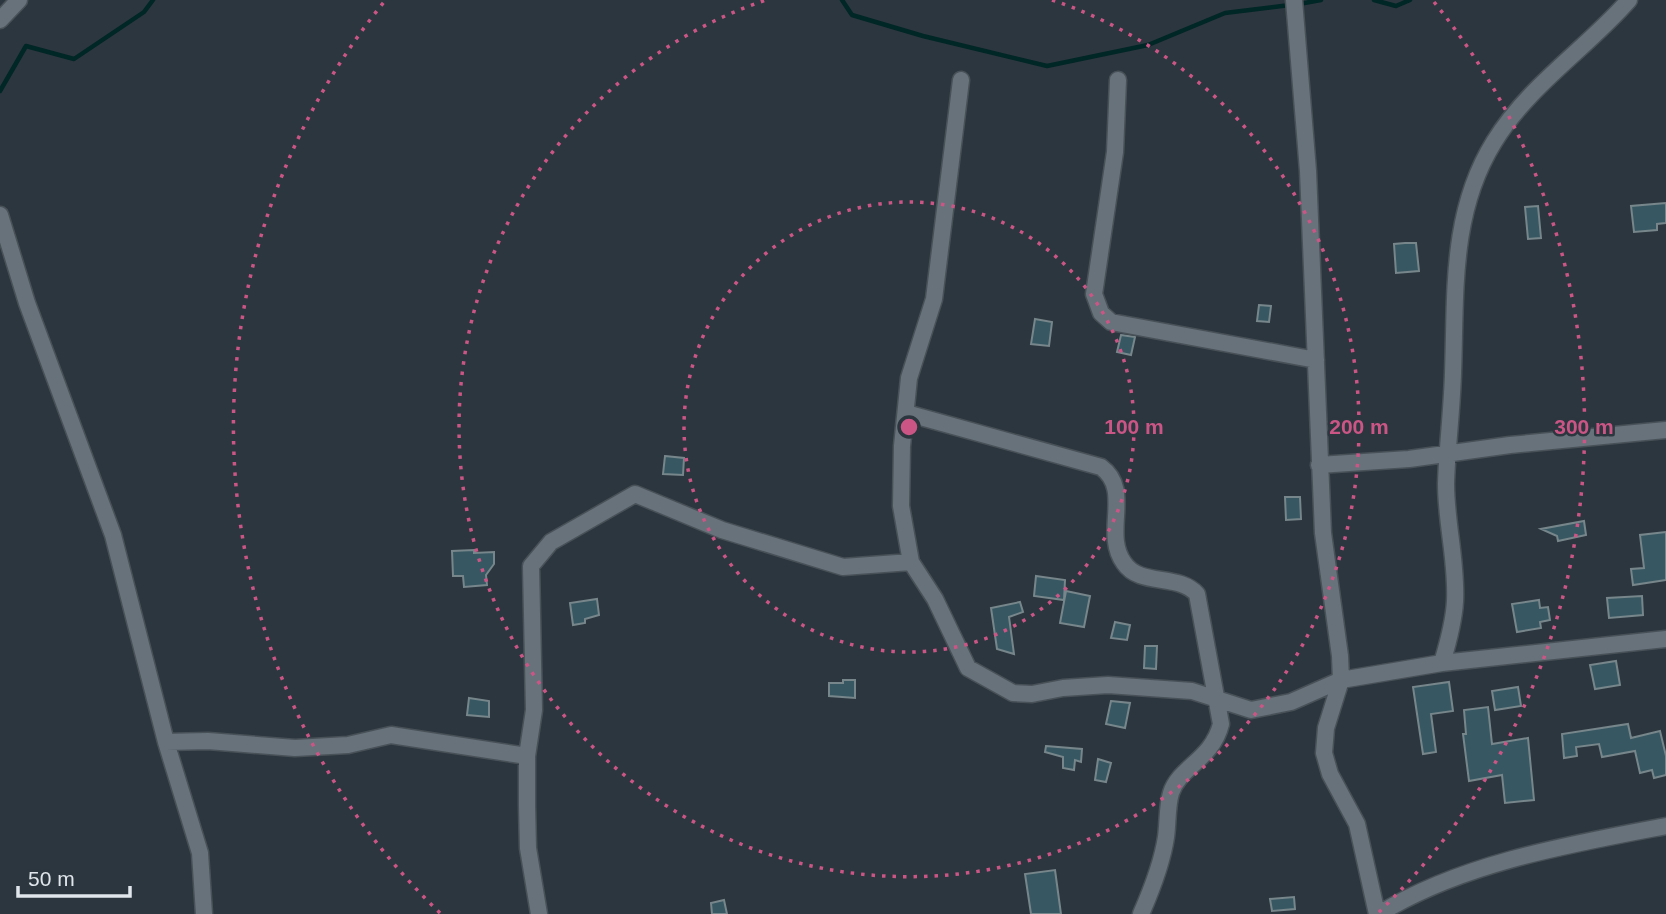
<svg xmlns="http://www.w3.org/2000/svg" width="1666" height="914" font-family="Helvetica,sans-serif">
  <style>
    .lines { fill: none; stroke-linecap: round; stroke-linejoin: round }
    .stream { stroke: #002626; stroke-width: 4.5 }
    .building { fill: #375862; stroke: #77868b; stroke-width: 2 }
    .minor-casing { stroke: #495158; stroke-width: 19 }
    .minor { stroke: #67727b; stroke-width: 16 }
    .ring { fill: none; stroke: #cb5686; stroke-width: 3.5; stroke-dasharray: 3.5 7 }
    .centre { fill: #cb5686; stroke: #2c363e; stroke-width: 3.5 }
    .ring-label { font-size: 21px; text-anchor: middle; font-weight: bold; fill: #cb5686; stroke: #2c363e; stroke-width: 5; stroke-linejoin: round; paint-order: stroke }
  </style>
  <rect width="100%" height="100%" fill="#2c363e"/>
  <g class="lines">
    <path class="stream" d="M842,0L852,15L923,36L1047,66L1148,45L1225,13L1290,5
      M1374,0L1396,6L1410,0
      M1299,4L1321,0
      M0,91L26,46L74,59L144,12L153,0"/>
  </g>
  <path class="building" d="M1666,203V223L1657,224V230L1634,232L1631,206Z
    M1538,206L1541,238L1528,239L1525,207Z
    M1405,243H1416L1419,271L1396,273L1394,244Z
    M1259,305L1271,306L1269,322L1257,321Z
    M1035,319L1052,322L1049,346L1031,344Z
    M1121,335L1135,337L1131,355L1117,352Z
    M665,456L684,458L683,475L663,474Z
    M1285,497H1300L1301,519L1286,520Z
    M1584,521L1586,535L1558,541L1557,536L1541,529Z
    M1666,532V580L1633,585L1631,569L1644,568L1640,535Z
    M474,550V553L494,552V564L486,575L487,585L464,587L463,576H453L452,551Z
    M1036,576L1065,580L1064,600L1034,596Z
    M1066,591L1090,596L1084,627L1060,623Z
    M1642,596L1643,615L1609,618L1607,598Z
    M597,599L599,615L585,619V623L573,625L570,603Z
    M1539,600L1540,608L1548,607L1550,620L1540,622L1541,628L1517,632L1512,604Z
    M1020,602L1023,612L1009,617L1014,654L997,649L991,608Z
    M1115,622L1130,625L1127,640L1111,638Z
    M1145,646H1157L1156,669L1144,668Z
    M1616,661L1620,685L1595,689L1590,665Z
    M843,680H855V698L829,696V683H843Z
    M1449,682L1453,711L1431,714L1436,752L1423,754L1413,687Z
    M1518,687L1521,706L1495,710L1492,691Z
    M469,698L489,701V717L467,715Z
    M1111,701L1130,703L1125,728L1106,724Z
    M1488,707L1492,744L1528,738L1534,800L1505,803L1502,775L1469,781L1463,734H1466L1464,710Z
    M1628,724L1631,738L1660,731L1666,756V775L1654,778L1652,770L1640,773L1635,751L1602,757L1599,744L1576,747L1577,756L1564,758L1562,734Z
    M1046,746L1082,749L1081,762L1075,760L1074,770L1063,768V757L1045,752Z
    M1098,759L1111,763L1106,782L1095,780Z
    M1055,870L1061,914H1031L1025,874Z
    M1294,897L1295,909L1272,911L1270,899Z
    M724,900L727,914H712L711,903Z"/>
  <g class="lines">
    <defs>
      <path id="minor" d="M1294,0L1308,171L1323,533L1340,656L1341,680L1326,728L1324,753L1330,774L1357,824L1377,914
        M0,20L19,0
        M1118,80L1115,152L1094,294L1101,313L1111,322L1316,360
        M0,215L27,303L113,535L166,742L200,853L204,914
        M906,413L1101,467C1133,490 1102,533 1124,563C1140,587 1178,573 1197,594L1221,724C1212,760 1179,767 1171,793C1167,806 1168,823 1166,837C1162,864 1152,889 1141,914
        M1319,465L1409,459L1510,445L1666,430
        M911,562L901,506L902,446L909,378L934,299L961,80
        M1442,663C1448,643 1454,622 1455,601C1457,562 1446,523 1446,484C1447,448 1452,410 1453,373C1456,293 1450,213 1494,142C1529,85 1586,49 1629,0
        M166,742L208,741L295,748L348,745L391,735L527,756
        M539,914L528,848L527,806V756L534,710L531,566L551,542L635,494L722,530L843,567L911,562L935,599L968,668L1013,693L1032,694L1063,688L1108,685L1192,691L1251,710L1291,702L1341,680L1442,663L1666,639
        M1379,914C1461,863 1571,844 1666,826"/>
    </defs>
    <use href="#minor" class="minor-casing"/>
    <use href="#minor" class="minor"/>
  </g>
  <g class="ring">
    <circle cx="909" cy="427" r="225"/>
    <path d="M1052 0A450 450 0 1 1 766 0"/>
    <path d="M440 913A675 675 0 0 1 384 2M1434 2A675 675 0 0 1 1378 913"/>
  </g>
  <circle cx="909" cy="427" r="10" class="centre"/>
  <g class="ring-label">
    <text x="1134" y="434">100 m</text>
    <text x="1359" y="434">200 m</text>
    <text x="1584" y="434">300 m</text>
  </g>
  <path d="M18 886v10h112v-10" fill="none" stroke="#e0e6eb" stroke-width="3.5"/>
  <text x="28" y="886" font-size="21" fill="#e0e6eb" stroke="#2c363e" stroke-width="5" paint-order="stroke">50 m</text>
</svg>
